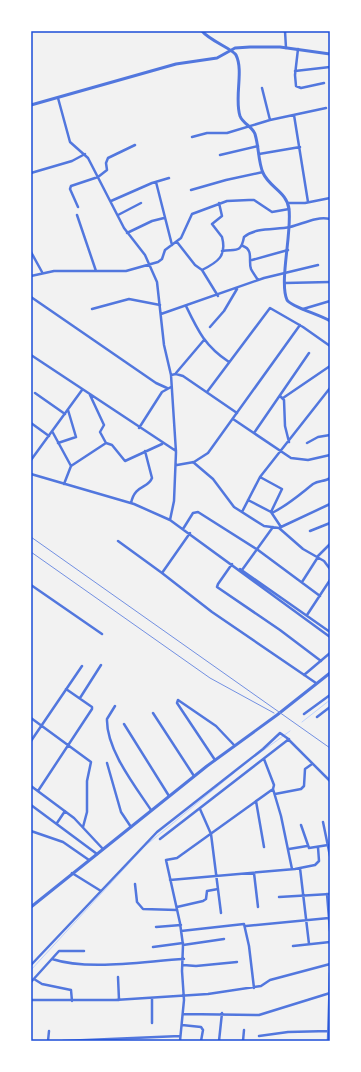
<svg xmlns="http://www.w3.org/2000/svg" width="361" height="1072" font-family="'Nunito Sans',sans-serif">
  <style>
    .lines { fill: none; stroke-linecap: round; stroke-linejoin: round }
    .stream { stroke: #bfd3fe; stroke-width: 1 }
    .minor { stroke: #5277de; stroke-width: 2.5 }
    .tertiary { stroke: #5277de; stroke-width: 3 }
    .rail { stroke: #7290e2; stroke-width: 1 }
    .neatline { fill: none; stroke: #1d4ed8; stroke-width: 1.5 }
  </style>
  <rect width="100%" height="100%" fill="#f2f2f2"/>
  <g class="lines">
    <path class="stream" d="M302,722L330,700
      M257,755L290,731
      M31,970L145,846L234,773"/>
    <path class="minor" d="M285,31L286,48
      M298,49L295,75L296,86L301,88L324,83
      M295,71L330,67
      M262,88L270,120
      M58,98L70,142L88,158L124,228L145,255L157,282L164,345L171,375L176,452L174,501L170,520
      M294,115L308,202
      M192,137L207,133H227L270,120L326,108
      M259,154L300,147
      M220,155L258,146
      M31,173L72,161L85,154
      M156,182L172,245
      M191,190L226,180L263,172
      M111,201L152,183L169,178
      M288,203H305L330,198
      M78,207L70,189L71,186L98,177L107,170L106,163L108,158L135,145
      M77,215L96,271
      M118,215L141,203
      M127,233L152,221L164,218
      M177,242L195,265L202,270L218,296
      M243,246C254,250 248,261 251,269C253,273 256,277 258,280
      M222,251C237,249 241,253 244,237C256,227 275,230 290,227C303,224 316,216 330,219
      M31,252L42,272
      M252,260L288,250
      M202,270C218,262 227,256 222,237L212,224L222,216L219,203
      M31,276L54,271H126L158,262L162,259L165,250L181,238L192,214L227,201L249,200H254L272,212L289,209
      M285,283L330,282
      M31,297L156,383L167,388
      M186,306C198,331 205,346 229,362
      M92,309L129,299L160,305
      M303,309L330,301
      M161,314L264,278L318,265
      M210,327L224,311L237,289
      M31,355L176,451
      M176,373L204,340
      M171,375L176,374L183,376L237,413
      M207,392L270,308L303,327L330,346
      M35,393L65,414
      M90,395L104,425L100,432L106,443
      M280,396L284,400L285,426L289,442
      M283,398L330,366
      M233,419L291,458L308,460L330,455
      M31,423L49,436
      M139,428L162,392L171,387
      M52,431L71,466
      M254,433L309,353
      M58,443L76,437L68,410
      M307,443L318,437L330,435
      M31,460L82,390
      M193,462L213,479L234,507L264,526L279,528L303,549L324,561L330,569
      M177,465L194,462L208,453L300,325
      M31,474L134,504L170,520L330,637
      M260,477L282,489L271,512
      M64,484L71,466L106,443L112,445L125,461L162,444
      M248,500L271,512L281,527
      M131,503C135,484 148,489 152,478L145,451
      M242,512L260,477L330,388
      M272,513C288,505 299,495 313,484C319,480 325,482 330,478
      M281,527L330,504
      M183,529L193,513L198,512L258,550L320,596
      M310,531L330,523
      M190,533L162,573L212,612L316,683
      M118,541L162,573
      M317,557L330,544
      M232,564L218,584L217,587L280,630L321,661
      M240,569L330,632
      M242,570L273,527
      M302,582L318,557
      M31,585L102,634
      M307,615L330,580
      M304,675L330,653
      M80,698L101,665
      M115,706L107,719C106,749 135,786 151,810
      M153,713L194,776
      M304,714L330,695
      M317,717L330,707
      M31,718L91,762L87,781V812L83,827
      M124,724L169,796
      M31,741L82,666
      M215,760L177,703L178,700L216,726L234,745
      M107,763L121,812L131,827
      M31,786L74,818L103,849
      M273,789L281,816L292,869
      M38,791L92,709V707L66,689
      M275,794L301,789L304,786L305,769L312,764
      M256,801L264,847
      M31,805L97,854
      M200,809L211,834L221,913
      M323,822L330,856
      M57,823L65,811
      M301,825L309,848L328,845
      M31,831L63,842L89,860
      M160,839L289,739
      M289,849L307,846
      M300,868L309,944
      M72,873L101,891
      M254,873L258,907
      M170,880L295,869L315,865L319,861L318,847
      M135,884L137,902L143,909L177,910
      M327,894L330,931
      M279,897L330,894
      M177,907L203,901L206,899L207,891L218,889
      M246,926L329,918
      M156,927L181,925
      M181,931L244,924L249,946L254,988
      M183,945L224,939
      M293,946L330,942
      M153,947L183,943
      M52,959C89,971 145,961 184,959
      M31,965L157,832L263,749L280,733L287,738L330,781
      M183,965L196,966L237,962
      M118,977L119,1000
      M34,979L42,984L71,990L72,1001
      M31,982L59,951H84
      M152,998V1023
      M31,1000H115L208,994L261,986L270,980L330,964
      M183,1014L259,1015L330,993
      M182,1025L201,1027L203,1030L201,1041
      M259,1036L288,1032L329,1031
      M48,1041L49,1031
      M63,1041L180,1036
      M180,1041L184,1000L182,971L183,945L180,923L166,860L177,858L273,789L274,785L264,759
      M219,1041L222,1013
      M243,1041L244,1030
      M328,1041L330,973"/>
    <path class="tertiary" d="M202,31C210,41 233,49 236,55C244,71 234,98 240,116C243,124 252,126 255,134C259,147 258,161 263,173C270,188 287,192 289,209C292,233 279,282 287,300C291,307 321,315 330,321
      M31,105L176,64L217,58L235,48L250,47H280L330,54
      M31,907L207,766L277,715L330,673"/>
    <path class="rail" d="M31,537L330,748
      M31,552L210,678L274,713"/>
  </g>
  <rect width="361" height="1072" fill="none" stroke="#ffffff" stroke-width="64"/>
  <rect x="32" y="32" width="297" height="1008" class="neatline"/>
</svg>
